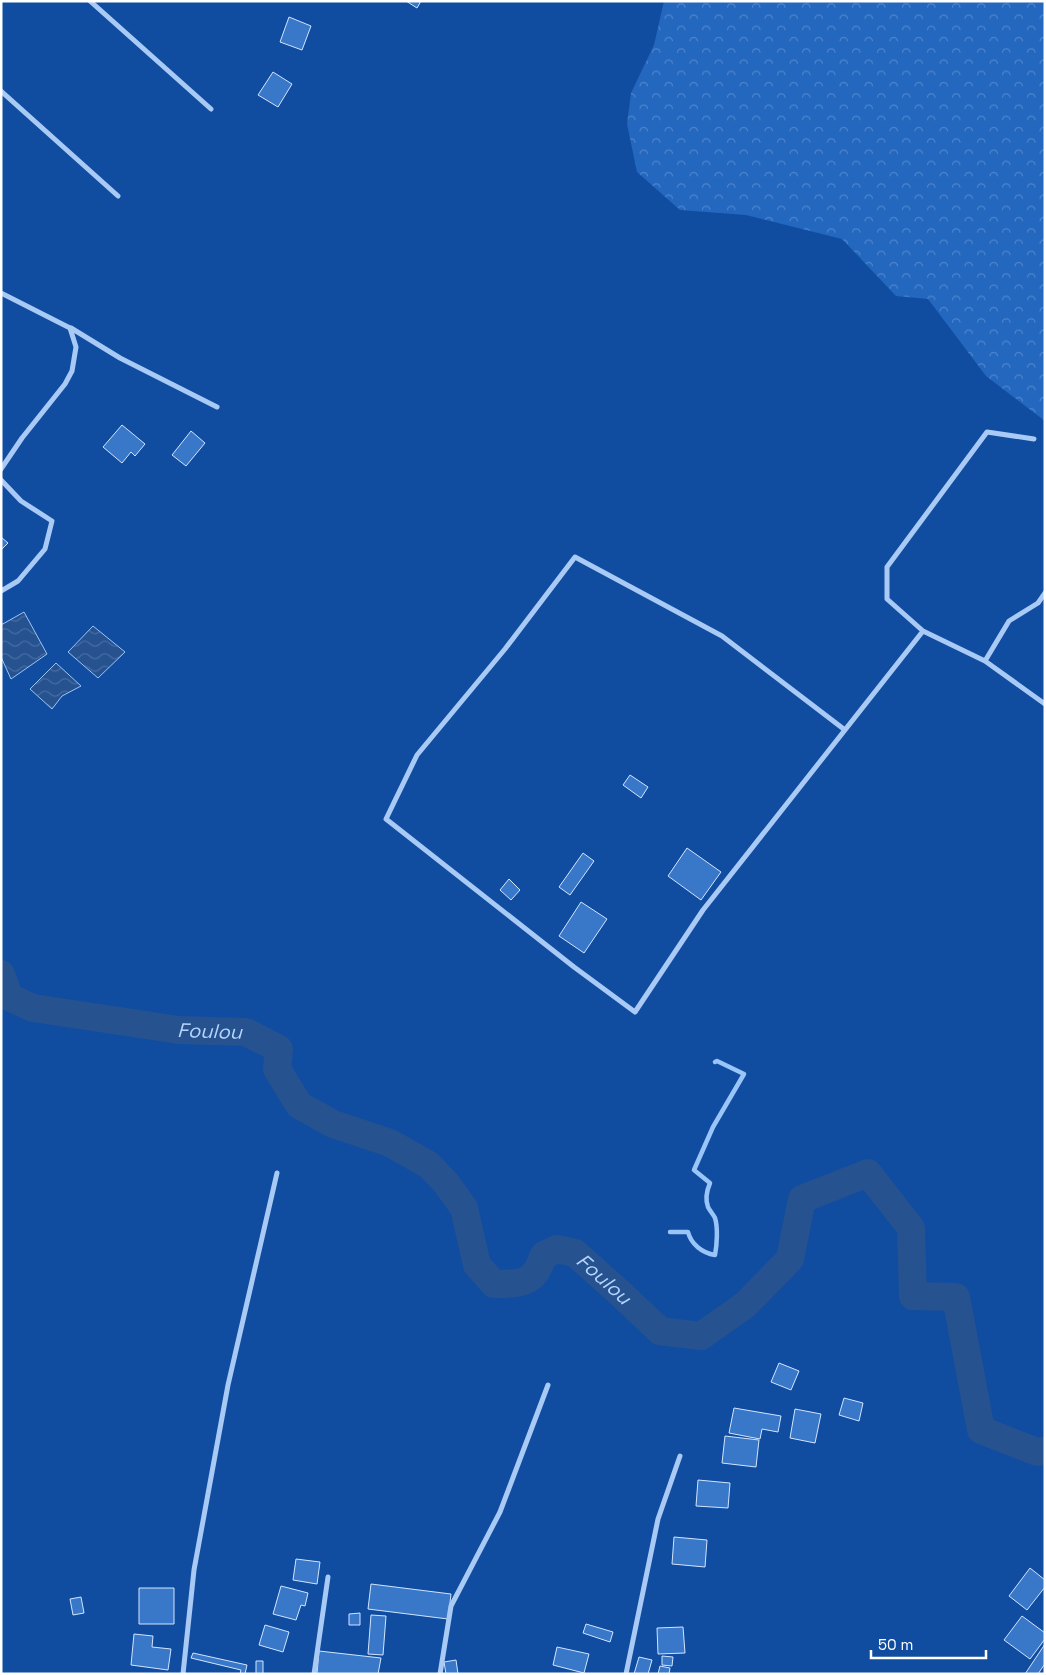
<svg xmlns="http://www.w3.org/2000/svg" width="1046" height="1675" font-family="'Space Grotesk',sans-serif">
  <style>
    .forest { fill: url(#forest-crowns) }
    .water { fill: url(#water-waves); stroke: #9ac5f9 }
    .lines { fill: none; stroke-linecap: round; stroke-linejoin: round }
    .stream { stroke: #9ac5f9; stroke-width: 4.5 }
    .river { stroke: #265290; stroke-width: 28 }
    .building { fill: #3977c8; stroke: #d2e5fe }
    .street { stroke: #a9caf5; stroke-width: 5 }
    .labels { text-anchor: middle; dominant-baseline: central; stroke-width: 5; stroke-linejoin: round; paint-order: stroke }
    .water-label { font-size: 20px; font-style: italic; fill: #b6d4fc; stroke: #104da1 }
  </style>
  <defs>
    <pattern id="forest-crowns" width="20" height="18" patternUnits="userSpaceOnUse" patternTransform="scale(1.25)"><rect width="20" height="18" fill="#2367bf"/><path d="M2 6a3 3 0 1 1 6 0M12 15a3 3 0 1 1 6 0" fill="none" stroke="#4f85cc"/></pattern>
    <pattern id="water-waves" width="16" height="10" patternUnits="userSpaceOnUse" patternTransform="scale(1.25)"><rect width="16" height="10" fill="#265290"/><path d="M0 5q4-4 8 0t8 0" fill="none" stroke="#476ca1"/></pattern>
  </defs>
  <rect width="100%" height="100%" fill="#104da1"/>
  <path class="forest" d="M664,1H1045V421L986,376L928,299L896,296L842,239L746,215L680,210L637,172L627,124L631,93L654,45Z"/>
  <path class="water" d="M24,612L47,654L11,679L1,657V625Z
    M93,626L125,652L98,678L68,652Z
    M56,663L81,686L62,696L52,709L30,689Z"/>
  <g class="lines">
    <path class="stream" d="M670,1232H688C691,1244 702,1253 715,1255C717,1245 718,1227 715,1218C713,1214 710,1211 708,1207C705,1199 707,1190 710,1183L694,1170L713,1127L744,1074L717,1061L715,1062"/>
    <path class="river" id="s1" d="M1,974L9,997L33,1008L179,1030L246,1032L279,1049L277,1069L299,1105L333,1124L390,1143L429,1165L446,1183L464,1208L477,1265L494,1284C506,1284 527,1285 535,1273C539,1268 541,1261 544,1255L557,1249L575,1253L621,1294L660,1331L701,1336L745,1305L790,1259L802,1199L868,1173L911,1228L913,1296L956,1297L981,1430L1037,1452L1045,1451"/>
  </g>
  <path class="building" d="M406,1H421L417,8Z
    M289,17L311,26L302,50L280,42Z
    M273,72L292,84L278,107L258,95Z
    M122,425L145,444L135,456L131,452L122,463L103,447Z
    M191,431L205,443L186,466L172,455Z
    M1,537L8,543L1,550Z
    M630,775L648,787L641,798L623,785Z
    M687,848L721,872L701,900L668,876Z
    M583,853L594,861L570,895L559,887Z
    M509,879L520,890L511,900L500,890Z
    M581,902L607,919L584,953L559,936Z
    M779,1363L799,1371L791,1390L771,1382Z
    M844,1398L863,1403L859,1421L839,1415Z
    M734,1408L781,1416L778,1432L762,1429L760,1439L729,1433Z
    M795,1409L821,1414L815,1443L790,1438Z
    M725,1436L759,1440L756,1467L722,1463Z
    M698,1480L730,1483L728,1508L696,1506Z
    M674,1537L707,1540L705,1567L672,1564Z
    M296,1559L320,1562L317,1584L293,1580Z
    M1030,1568L1045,1580V1587L1027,1610L1009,1596Z
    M371,1584L451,1594L448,1619L368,1609Z
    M281,1586L308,1593L305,1606L301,1605L296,1620L273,1614Z
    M139,1588H174V1624H139Z
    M81,1597L84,1613L73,1615L70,1599Z
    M360,1613V1625H349V1614Z
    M371,1615L386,1616L383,1655L368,1654Z
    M1022,1616L1045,1633V1639L1030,1659L1004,1640Z
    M586,1624L613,1632L610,1642L583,1633Z
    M265,1625L289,1632L283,1652L259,1645Z
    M683,1627L685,1653L658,1654L657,1628Z
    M134,1634L153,1636L152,1647L171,1649L168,1670L131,1665Z
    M1045,1644V1666L1044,1665L1038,1674H1025Z
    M557,1647L589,1654L584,1673L553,1665Z
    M319,1651L381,1658L378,1674H317Z
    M193,1653L247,1665L245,1674H240L241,1670L191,1658Z
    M662,1656L673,1657L672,1666L662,1665Z
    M639,1657L652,1660L648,1674H634Z
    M456,1660L458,1674H446L444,1662Z
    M256,1661H263V1674H256Z
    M660,1666L670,1668L669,1674H658Z"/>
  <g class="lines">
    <path class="street" d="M90,1L211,109
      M1,91L118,196
      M1,293L70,328L76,347L72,371L65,384L22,438L1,469
      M71,328L120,358L217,407
      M1,480L21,501L52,521L45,549L18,581L1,591
      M923,631L887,599V567L987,432L1034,439
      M985,661L1009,621L1038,603L1045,593
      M845,730L722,636L575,557L505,649L417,755L386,819L574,967L635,1012L703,910L923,631L985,661L1045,704
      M183,1674L194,1570L228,1385L277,1173
      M314,1674L328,1577
      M440,1674L451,1606L500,1512L548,1385
      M626,1674L658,1519L680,1456"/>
  </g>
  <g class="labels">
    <g class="water-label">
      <text stroke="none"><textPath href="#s1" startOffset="229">Foulou</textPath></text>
      <text stroke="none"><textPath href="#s1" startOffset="784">Foulou</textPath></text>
    </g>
  </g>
  <rect width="1046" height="1675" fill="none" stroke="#ffffff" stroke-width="5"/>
  <path d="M871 1650v8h115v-8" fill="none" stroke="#ffffff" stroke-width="2.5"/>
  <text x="878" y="1650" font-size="15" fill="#ffffff" stroke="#104da1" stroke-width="4" paint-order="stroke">50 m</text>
</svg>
